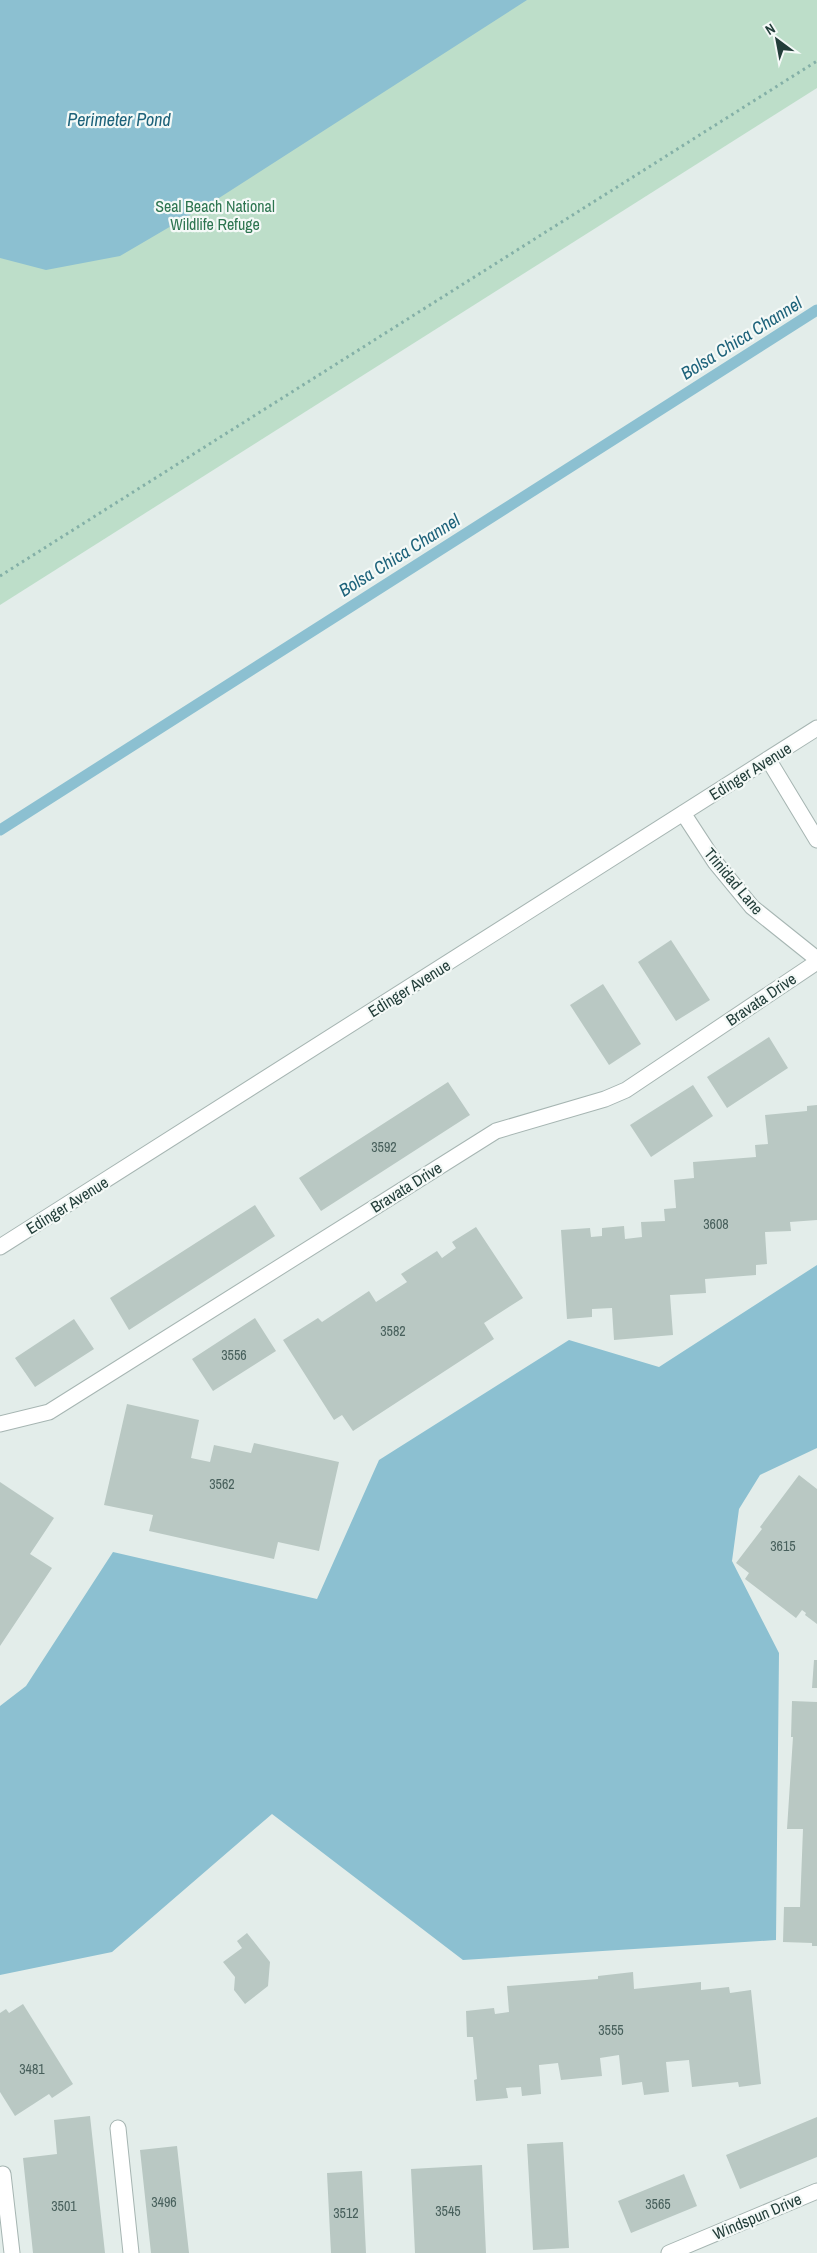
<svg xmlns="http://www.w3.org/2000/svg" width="817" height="2253" font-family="'Archivo Narrow',sans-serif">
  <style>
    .green { fill: #bddec9 }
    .water { fill: #8cc0d1 }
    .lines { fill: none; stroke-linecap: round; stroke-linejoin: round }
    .stream { stroke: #8cc0d1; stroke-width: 11 }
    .building { fill: #b9c8c3 }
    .service-casing { stroke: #a6b5b2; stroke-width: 17 }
    .minor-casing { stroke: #a6b5b2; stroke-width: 17 }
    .tertiary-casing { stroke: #a6b5b2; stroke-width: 17 }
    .path { stroke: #84b0a7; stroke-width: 3; stroke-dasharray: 2.5 4; stroke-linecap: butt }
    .service { stroke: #fff; stroke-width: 15 }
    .minor { stroke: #fff; stroke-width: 15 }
    .tertiary { stroke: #fff; stroke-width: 15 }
    .labels { text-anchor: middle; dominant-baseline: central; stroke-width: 4.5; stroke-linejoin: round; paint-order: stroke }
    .number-label { font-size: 14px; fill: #48605c }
    .park-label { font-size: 16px; fill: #2d7550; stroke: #f4f9f7 }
    .street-label { font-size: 16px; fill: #233e3a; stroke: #f4f9f7 }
    .water-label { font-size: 18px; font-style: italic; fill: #1d627a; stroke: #f4f9f7 }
  </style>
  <rect width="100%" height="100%" fill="#e3edea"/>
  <path class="green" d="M0,0H817V88L0,605Z"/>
  <path class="water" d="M0,0H527L219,198L120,256L46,270L0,258Z
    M817,1265V1448L760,1475L739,1509L732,1561L779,1653L776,1940L463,1960L272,1814L112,1952L0,1975V1706L26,1686L113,1552L317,1599L379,1460L569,1340L659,1367Z"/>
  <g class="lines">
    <path class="stream" d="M0,830L817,310"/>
  </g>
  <path class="building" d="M671,940L710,1000L676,1021L638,962Z
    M603,984L641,1044L609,1065L570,1005Z
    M769,1037L788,1068L727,1108L707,1077Z
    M448,1082L470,1115L321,1211L299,1178Z
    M693,1085L713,1116L651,1157L630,1125Z
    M817,1105V1220L790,1222L791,1231L765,1232L767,1264L756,1265V1275L705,1279L706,1293L670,1295L673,1335L614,1340L612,1308L592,1309V1317L567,1319L561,1230L590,1228L591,1237L602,1236V1228L624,1226L625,1239L642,1237L641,1222L665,1221L664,1209L676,1208L674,1180L694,1178L693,1162L756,1157L755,1145L768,1144L765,1115L807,1111V1106Z
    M255,1205L275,1236L129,1330L110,1298Z
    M476,1227L523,1298L484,1323L494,1339L353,1431L342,1415L334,1420L283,1340L318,1318L322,1322L369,1291L376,1302L407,1282L401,1274L437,1251L442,1258L456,1248L452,1242Z
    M255,1318L276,1351L213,1391L192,1359Z
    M74,1319L94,1349L35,1387L15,1358Z
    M127,1404L199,1420L191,1458L210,1462L214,1445L251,1453L254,1443L339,1462L319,1551L278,1542L274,1559L149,1531L153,1515L104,1505Z
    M799,1475L817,1489V1624L805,1615L806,1613L802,1610L796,1618L745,1579L749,1573L736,1563L762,1529L760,1527Z
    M0,1482L54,1518L30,1554L52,1568L0,1646Z
    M814,1660H817V1688H812Z
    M792,1701L817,1702V1946H812V1943L783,1942L784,1907H800L803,1829H787L793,1737H791Z
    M247,1933L270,1962L268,1986L245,2004L234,1990L235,1977L223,1962L242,1948L237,1941Z
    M633,1972L634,1989L701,1982V1990L729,1987L730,1993L751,1990L761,2084L739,2087L738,2082L692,2087L689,2060L666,2062L669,2092L644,2095L642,2082L622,2085L619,2055L600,2058L602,2076L561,2080L558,2063L539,2065L541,2094L522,2096L521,2087L506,2088L508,2098L476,2101L474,2080L477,2079L473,2037H467L466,2011L494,2008L495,2014L509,2012L507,1986L598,1979V1976Z
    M23,2004L73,2084L52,2098L49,2094L15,2116L0,2092V2013L6,2009L9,2013Z
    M90,2116L105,2253H33L23,2158L57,2154L54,2120Z
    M817,2117V2157L740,2189L726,2155Z
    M563,2142L569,2248L533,2250L527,2144Z
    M177,2146L189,2253H151L140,2150Z
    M482,2165L486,2253H415L411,2169Z
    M362,2171L366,2253H331L327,2173Z
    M684,2174L697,2206L631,2233L618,2201Z"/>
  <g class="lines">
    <defs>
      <path id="service" d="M0,1424L49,1412L496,1131L605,1099L626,1090L817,962
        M118,2128L131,2253
        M3,2174L12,2253"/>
      <path id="minor" d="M669,2253L817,2191"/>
      <path id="tertiary" d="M768,759L817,840
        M683,813L715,862L752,907L817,959
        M0,1247L817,728"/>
    </defs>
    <use href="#service" class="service-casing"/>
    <use href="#minor" class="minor-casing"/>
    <use href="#tertiary" class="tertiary-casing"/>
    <path class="path" d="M0,576L817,61"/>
    <use href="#service" class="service"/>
    <use href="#minor" class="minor"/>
    <use href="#tertiary" class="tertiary"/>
  </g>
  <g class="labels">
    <g class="number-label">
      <text x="384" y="1147">3592</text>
      <text x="716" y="1224">3608</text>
      <text x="393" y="1331">3582</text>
      <text x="234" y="1355">3556</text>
      <text x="222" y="1484">3562</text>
      <text x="783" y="1546">3615</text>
      <text x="611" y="2030">3555</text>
      <text x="32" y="2069">3481</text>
      <text x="164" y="2202">3496</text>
      <text x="658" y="2204">3565</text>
      <text x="64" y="2206">3501</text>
      <text x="448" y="2211">3545</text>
      <text x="346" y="2213">3512</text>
    </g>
    <g class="park-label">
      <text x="215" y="206">Seal Beach National<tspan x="215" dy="18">Wildlife Refuge</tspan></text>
    </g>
    <g class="street-label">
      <text transform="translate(750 771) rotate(-32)">Edinger Avenue</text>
      <text transform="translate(734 881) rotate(50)">Trinidad Lane</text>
      <text transform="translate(409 988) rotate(-32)">Edinger Avenue</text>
      <text transform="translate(761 999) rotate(-34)">Bravata Drive</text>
      <text transform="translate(406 1187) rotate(-32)">Bravata Drive</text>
      <text transform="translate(67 1205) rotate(-32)">Edinger Avenue</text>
      <text transform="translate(757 2216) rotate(-23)">Windspun Drive</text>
    </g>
    <g class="water-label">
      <text x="119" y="119">Perimeter Pond</text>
      <text transform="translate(741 338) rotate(-32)">Bolsa Chica Channel</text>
      <text transform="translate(399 555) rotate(-32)">Bolsa Chica Channel</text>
    </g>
  </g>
  <g transform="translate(777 40) rotate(328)" stroke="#f4f9f7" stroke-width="4" paint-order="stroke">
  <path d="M0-4L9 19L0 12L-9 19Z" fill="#233e3a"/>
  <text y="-8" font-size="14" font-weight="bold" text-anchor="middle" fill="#233e3a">N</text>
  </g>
</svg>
